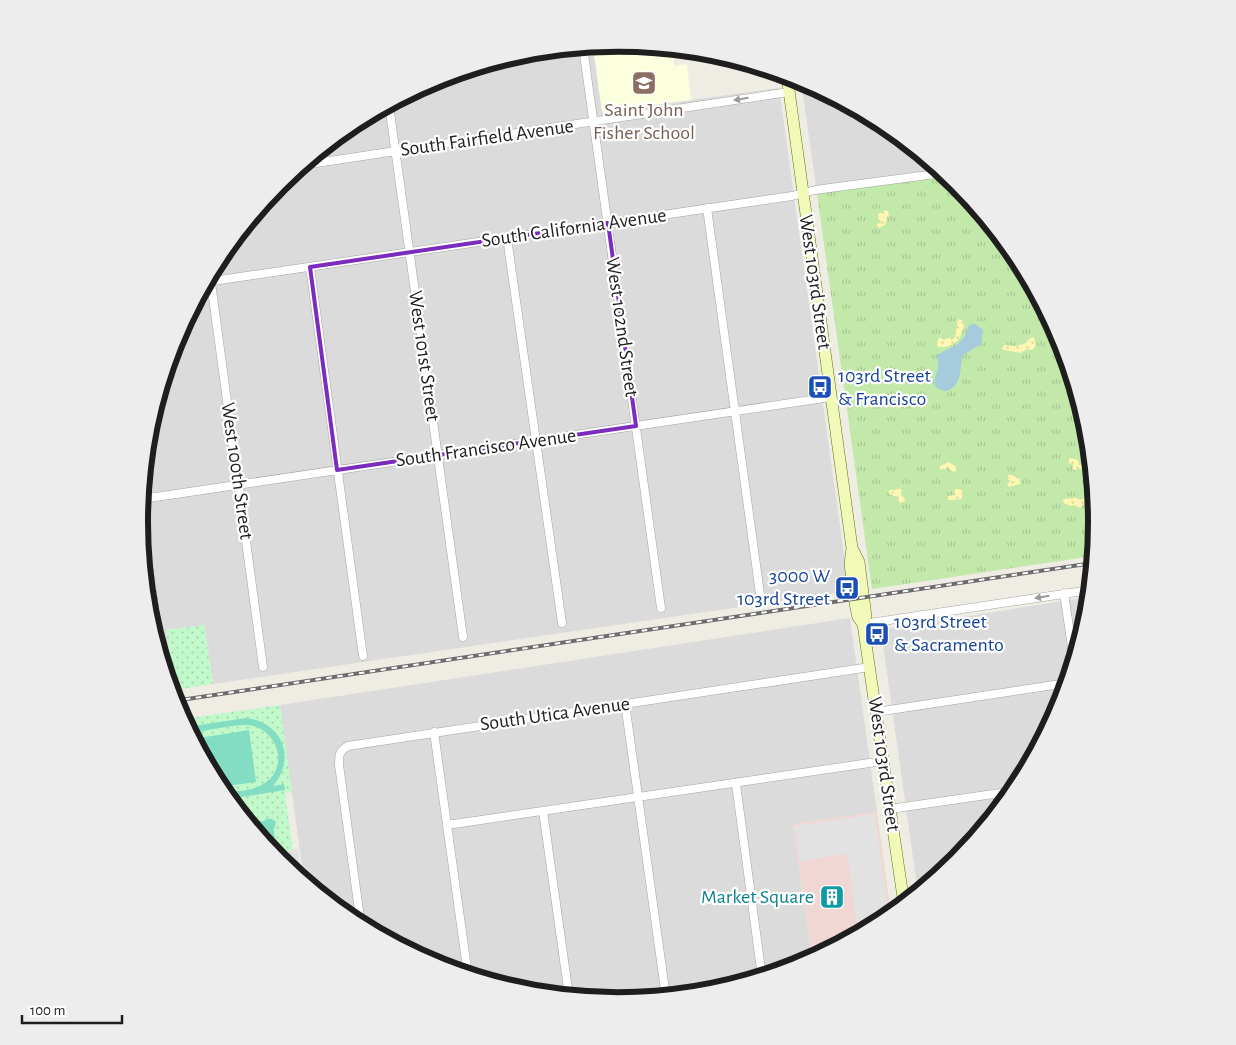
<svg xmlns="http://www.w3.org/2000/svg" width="1236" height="1045" font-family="'Alegreya Sans',sans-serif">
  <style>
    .residential { fill: #dcdbdb }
    .commercial { fill: #f0d7d3 }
    .education { fill: #fcffdd }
    .grass { fill: url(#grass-tufts) }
    .sand { fill: url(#sand-dots) }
    .park { fill: url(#park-dots) }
    .pitch { fill: #82ddc2 }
    .parking { fill: #e2e2e2 }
    .water { fill: #a5cbdc }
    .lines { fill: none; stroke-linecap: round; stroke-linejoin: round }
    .street-casing { stroke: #a5a5a5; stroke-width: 9 }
    .secondary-casing { stroke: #5e7406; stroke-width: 12 }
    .street { stroke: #fff; stroke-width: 8 }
    .secondary { stroke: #f0f9b8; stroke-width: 11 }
    .rail-casing { stroke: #6c6c6c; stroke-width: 4 }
    .rail { stroke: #fff; stroke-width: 2; stroke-dasharray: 5.5; stroke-linecap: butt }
    .oneway { fill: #9a9a9a }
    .marked { fill: none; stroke: #7b2cbf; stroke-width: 4; stroke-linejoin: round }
    .labels { text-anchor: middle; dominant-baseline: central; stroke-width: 4.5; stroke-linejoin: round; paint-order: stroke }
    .education-label { font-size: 20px; fill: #785e54; stroke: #fff }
    .street-label { font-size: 20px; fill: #1e1e1e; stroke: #fff }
    .transit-label { font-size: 20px; fill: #164399; stroke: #fff; text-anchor: start }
    .culture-label { font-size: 20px; fill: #0d838f; stroke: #fff; text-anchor: end }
    .rim { fill: none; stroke: #1e1e1e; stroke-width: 6 }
  </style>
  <defs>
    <pattern id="grass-tufts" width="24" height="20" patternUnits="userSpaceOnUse" patternTransform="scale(1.25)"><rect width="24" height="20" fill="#c3e9aa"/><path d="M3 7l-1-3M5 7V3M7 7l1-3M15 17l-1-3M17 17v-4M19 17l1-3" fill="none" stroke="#a7c792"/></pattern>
    <pattern id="sand-dots" width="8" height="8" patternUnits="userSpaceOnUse" patternTransform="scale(1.25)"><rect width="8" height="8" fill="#fef6b3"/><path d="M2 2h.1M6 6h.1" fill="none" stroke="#d9d29a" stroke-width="1.8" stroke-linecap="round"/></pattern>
    <pattern id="park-dots" width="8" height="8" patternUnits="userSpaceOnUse" patternTransform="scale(1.25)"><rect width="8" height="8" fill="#c1f9cb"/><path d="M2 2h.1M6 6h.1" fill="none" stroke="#a5d5ae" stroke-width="1.8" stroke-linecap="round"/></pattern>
  </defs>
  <rect width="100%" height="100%" fill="#efece4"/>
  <path class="residential" d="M593,46L602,112L779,88L849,591L213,684L204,625L166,630L175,690H171L148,616L139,522L149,429L176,339L220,256L280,184L352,124L435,80L525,53Z
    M801,80L884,125L945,175L817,194Z
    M1089,597L1087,616L1060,706L1016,789L956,861L918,893L881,630Z
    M850,618L877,812L793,824L812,959L801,965L711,992L618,1001L524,992L435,965L352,920L304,881L280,705Z"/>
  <path class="commercial" d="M877,812L891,915L884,921L812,959L793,824Z"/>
  <path class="education" d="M618,44L672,49L674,66L687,64L691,100L602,112L593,46Z"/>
  <path class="grass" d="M945,175L957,184L1016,257L1060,340L1088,429L1097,523L1093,556L872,589L817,194Z"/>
  <path class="sand" d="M886,210L889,213L885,225L879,228L877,227V224L882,222L878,219V214Z
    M958,319L963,321L964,324C961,339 956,348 938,347L937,344L939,337L944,340L948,337L952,340L955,337Z
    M1033,337L1035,340V347L1032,350L1027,349L1021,353L1004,350L1002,348L1004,345L1017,346L1026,343L1029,339Z
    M1071,458L1078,460L1079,465H1083V468L1073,470V464L1069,463V459Z
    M949,462L956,467V471L953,472L948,468L940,470V466Z
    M1008,475H1011L1020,479V484L1009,487L1007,484L1011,481L1007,479Z
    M898,488L902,490L901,495L905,499L904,503H900L897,497L889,494V490H895Z
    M956,489L962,490V499L948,500L947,496L955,495L954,491Z
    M1068,497L1071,499L1076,497L1080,500L1085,498L1087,501L1080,508H1077L1075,505L1071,506L1063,503V500Z"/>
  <path class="park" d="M204,625L213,684L175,690L166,630Z
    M280,705L292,792L285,793L293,850L283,852L285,865L279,861L220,788L183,719Z"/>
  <path class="pitch" d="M246,718C282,722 297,758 273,786L284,784L285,790L229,799L224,793C237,791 253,791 265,783C290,766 277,728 248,725C235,724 205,731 190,733L187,727Z
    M249,730L256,782L219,787L193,739Z
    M266,819H272L276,822L274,829L276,857L247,821H264Z"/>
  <path class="parking" d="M875,814L889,916L858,934L848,856L842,854L800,862L795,826Z
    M298,849L302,880L285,865L283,852Z"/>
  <path class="water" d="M975,324L983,330L981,344L963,355C959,369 963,386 946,391C929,388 935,379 938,368C939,364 937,358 937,355L958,344L965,336L969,325Z"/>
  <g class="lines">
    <defs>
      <path id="street" d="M583,47L661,608
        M389,105L463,637
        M303,165L789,92
        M707,208L760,594
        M507,238L562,623
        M310,267L363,656
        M210,275L263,667
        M206,282L751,202L792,196L815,190L943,173
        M142,499L831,397
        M140,511L162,659
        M1064,593L1074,661
        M863,624L1090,590
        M625,703L666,997
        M876,712L1067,683
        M434,732L468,975
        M736,784L762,977
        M890,809L1014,791
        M543,811L569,996
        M447,825L883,761
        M361,925L339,765C339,755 339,751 348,746L870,667"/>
      <path id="secondary" d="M787,76L852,548L850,564L855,603L858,617L863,624L904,904
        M852,548L859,562L866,617L863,624"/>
    </defs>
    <use href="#street" class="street-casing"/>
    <use href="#secondary" class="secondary-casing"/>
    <use href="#street" class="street"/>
    <use href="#secondary" class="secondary"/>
    <defs>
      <path id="rail" d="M174,701L1093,563"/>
    </defs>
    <use href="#rail" class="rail-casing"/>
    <use href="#rail" class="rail"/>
  </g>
  <defs><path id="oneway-solid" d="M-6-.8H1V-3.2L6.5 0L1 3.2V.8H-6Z" transform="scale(1.25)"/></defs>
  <g class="oneway">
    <use href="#oneway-solid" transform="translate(741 99) rotate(171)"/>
    <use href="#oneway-solid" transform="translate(1042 597) rotate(171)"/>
  </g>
  <path class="marked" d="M608,223L636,426L337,470L310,267Z"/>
  <defs>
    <symbol id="school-square" viewBox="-11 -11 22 22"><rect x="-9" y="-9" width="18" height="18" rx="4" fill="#8d6e63" stroke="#fff"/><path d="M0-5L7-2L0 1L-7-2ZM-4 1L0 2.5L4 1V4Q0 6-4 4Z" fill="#fff"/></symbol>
    <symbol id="bus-square" viewBox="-11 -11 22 22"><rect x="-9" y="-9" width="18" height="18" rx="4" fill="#1a4fb4" stroke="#fff"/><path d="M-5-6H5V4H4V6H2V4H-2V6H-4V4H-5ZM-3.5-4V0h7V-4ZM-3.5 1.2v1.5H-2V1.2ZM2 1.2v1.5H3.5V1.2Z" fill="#fff"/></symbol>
    <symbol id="building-square" viewBox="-11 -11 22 22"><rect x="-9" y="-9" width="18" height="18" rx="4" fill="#0f9aa8" stroke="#fff"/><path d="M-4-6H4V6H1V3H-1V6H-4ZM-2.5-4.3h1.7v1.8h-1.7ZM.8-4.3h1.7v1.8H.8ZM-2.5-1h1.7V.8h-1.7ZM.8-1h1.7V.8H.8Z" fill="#fff"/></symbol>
  </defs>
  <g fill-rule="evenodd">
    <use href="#school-square" x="630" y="69" width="28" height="28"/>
    <use href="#bus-square" x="806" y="373" width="28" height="28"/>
    <use href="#bus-square" x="833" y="574" width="28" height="28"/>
    <use href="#bus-square" x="863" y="620" width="28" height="28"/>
    <use href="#building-square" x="818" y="883" width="28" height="28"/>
  </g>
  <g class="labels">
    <g class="education-label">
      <text x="644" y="110">Saint John<tspan x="644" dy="23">Fisher School</tspan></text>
    </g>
    <g class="street-label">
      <text transform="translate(487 138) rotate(-8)">South Fairfield Avenue</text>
      <text transform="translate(574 228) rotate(-8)">South California Avenue</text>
      <text transform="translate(815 282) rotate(82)">West 103rd Street</text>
      <text transform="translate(622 327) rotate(82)">West 102nd Street</text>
      <text transform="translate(424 356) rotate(82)">West 101st Street</text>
      <text transform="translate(486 448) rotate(-8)">South Francisco Avenue</text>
      <text transform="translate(237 471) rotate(82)">West 100th Street</text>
      <text transform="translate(555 714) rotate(-8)">South Utica Avenue</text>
      <text transform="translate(884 764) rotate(82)">West 103rd Street</text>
    </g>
    <g class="transit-label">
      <text x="838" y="376">103rd Street<tspan x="838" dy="23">&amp; Francisco</tspan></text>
      <text x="830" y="576" text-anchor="end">3000 W<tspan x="830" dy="23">103rd Street</tspan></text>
      <text x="894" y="622">103rd Street<tspan x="894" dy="23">&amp; Sacramento</tspan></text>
    </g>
    <g class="culture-label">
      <text x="814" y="897">Market Square</text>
    </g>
  </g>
  <path d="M0 0H1236V1045H0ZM148 522a470 470 0 1 1 940 0a470 470 0 1 1-940 0Z" fill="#ededed" fill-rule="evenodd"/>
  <path class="rim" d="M148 522a470 470 0 1 1 940 0a470 470 0 1 1-940 0Z"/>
  <path d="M22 1015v8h100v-8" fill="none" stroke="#1e1e1e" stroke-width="2.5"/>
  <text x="30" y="1015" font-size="15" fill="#1e1e1e" stroke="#ffffff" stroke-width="4" paint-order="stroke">100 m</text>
</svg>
